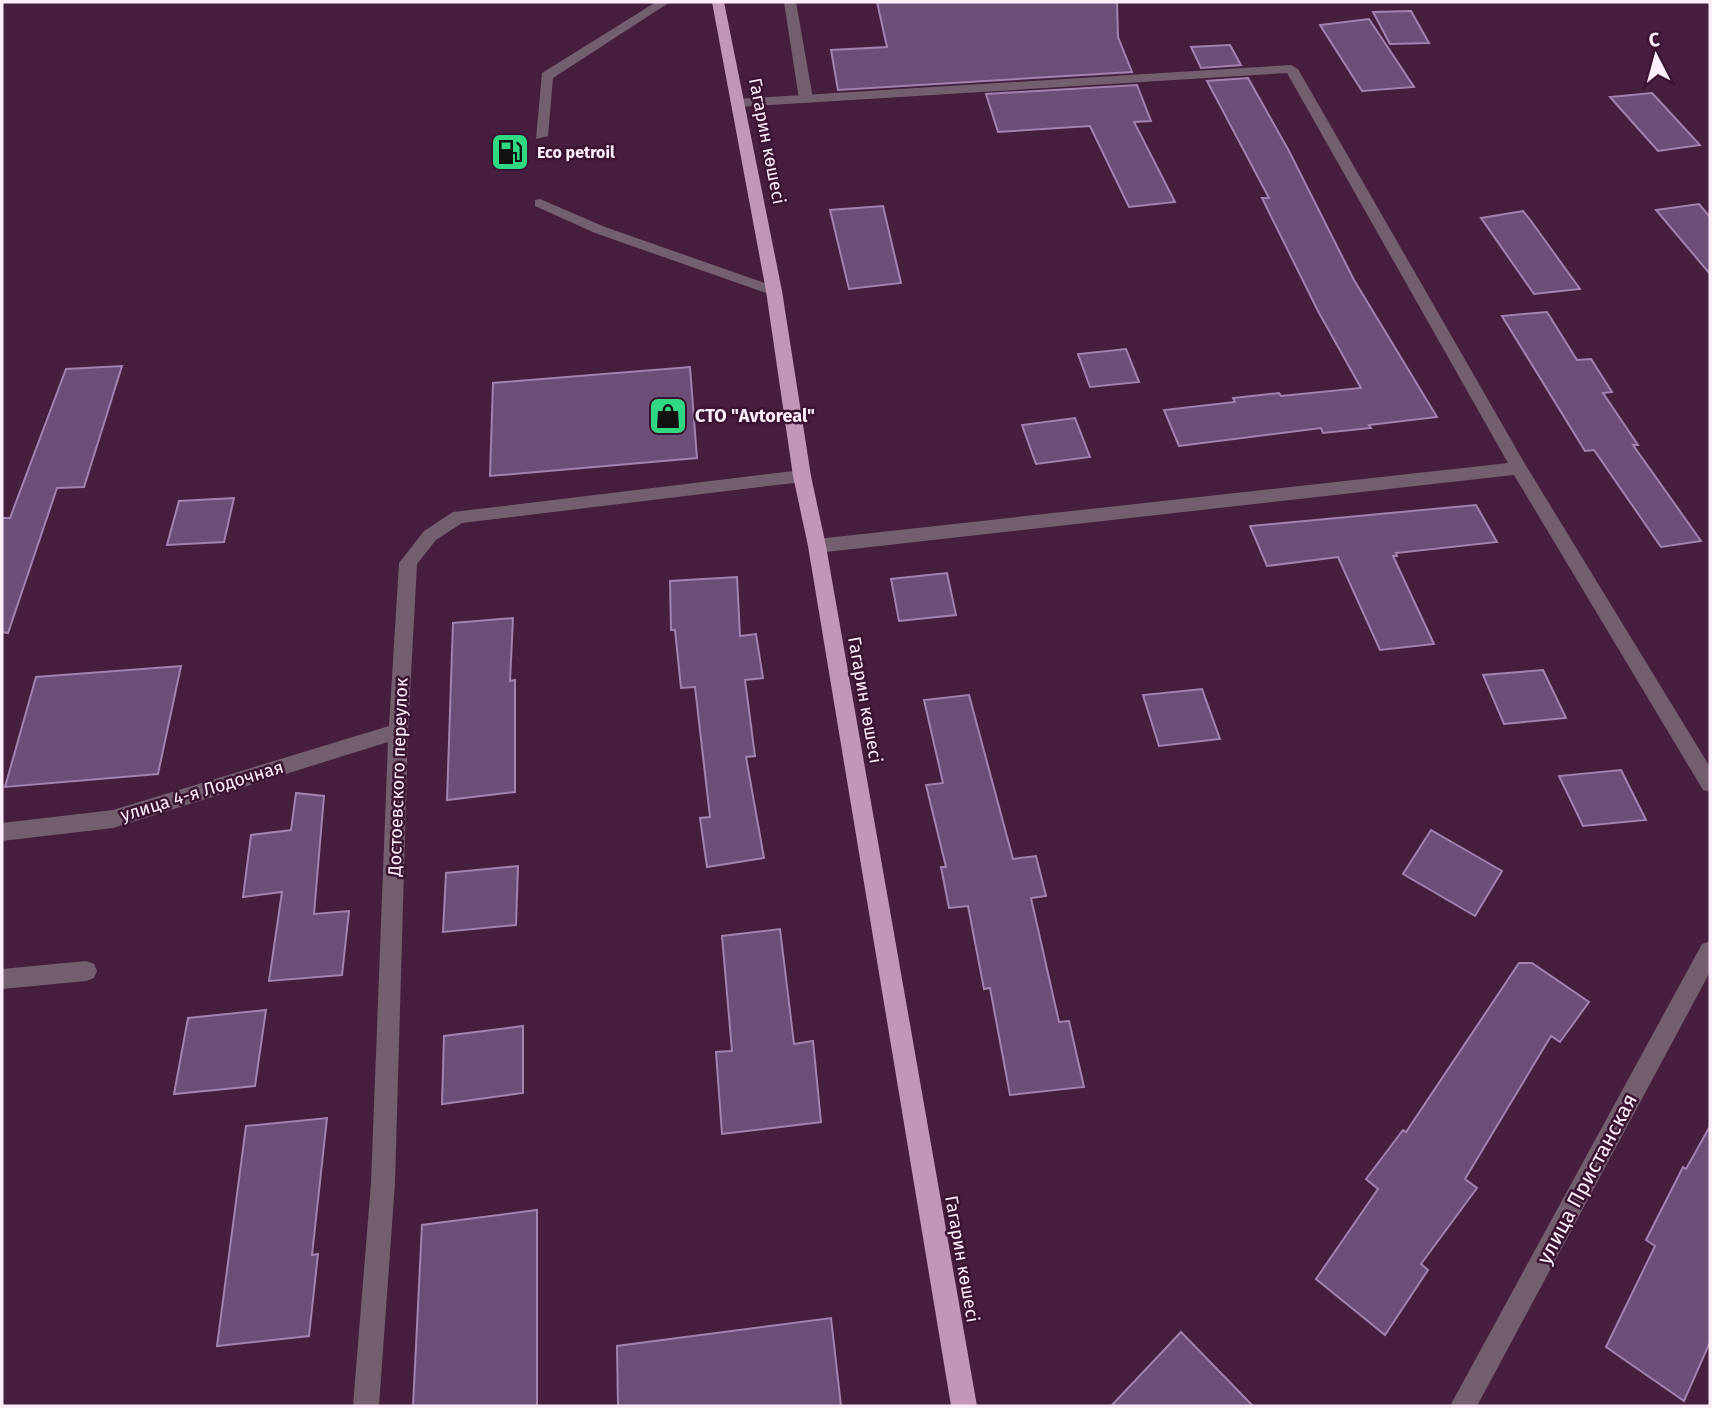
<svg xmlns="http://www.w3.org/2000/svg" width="1712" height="1408" font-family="'Fira Sans',sans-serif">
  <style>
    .building { fill: #6c4e79; stroke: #a282b1; stroke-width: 2 }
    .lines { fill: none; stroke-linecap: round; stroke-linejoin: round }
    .service { fill: #735f6e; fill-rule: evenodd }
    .minor { fill: #735f6e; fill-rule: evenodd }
    .trunk { fill: #c396b8; fill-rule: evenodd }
    .labels { text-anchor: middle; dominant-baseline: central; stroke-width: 5; stroke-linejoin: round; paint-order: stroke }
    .far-poi-label { font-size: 16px; font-weight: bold; fill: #feeef9; stroke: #3b1434; text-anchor: start }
    .street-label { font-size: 18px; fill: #feeef9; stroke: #3b1434 }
    .poi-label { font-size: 18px; font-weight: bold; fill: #feeef9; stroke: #3b1434; text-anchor: start }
    .near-street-label { font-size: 21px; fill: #feeef9; stroke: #3b1434 }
  </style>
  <rect width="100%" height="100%" fill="#461f3e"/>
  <path class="building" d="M877,2H1117L1118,37L1132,72L838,90L831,50L887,47Z
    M1411,11L1429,43L1390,44L1373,12Z
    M1369,19L1414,87L1362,91L1320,25Z
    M1230,45L1241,65L1201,68L1191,47Z
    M1248,78L1289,151L1354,280L1437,417L1369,425L1371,428L1323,433L1321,428L1179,446L1164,410L1235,402L1233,398L1279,393L1281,396L1361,388L1318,311L1262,198H1269L1207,81Z
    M1137,85L1151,121L1134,122L1175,202L1129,207L1090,126L998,132L986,94Z
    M1652,93L1700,145L1658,151L1610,97Z
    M1699,204L1710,217V274L1656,210Z
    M883,206L901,283L849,289L830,210Z
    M1523,211L1531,221L1580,289L1534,294L1481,218Z
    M1547,312L1577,360L1591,359L1612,392L1603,393L1638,445H1633L1701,541L1661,547L1594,450L1585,451L1502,316Z
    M1126,349L1139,382L1090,387L1078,354Z
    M122,366L84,487L57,488L8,633L2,632V518H10L66,369Z
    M690,367L697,458L490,476L493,383Z
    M1075,418L1090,457L1036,464L1022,425Z
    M234,498L224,542L167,545L179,501Z
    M1476,505L1497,542L1396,553L1397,556H1393L1434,644L1380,650L1338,557L1267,566L1250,526Z
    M947,573L956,615L899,621L891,579Z
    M737,577L740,636L756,634L763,678L745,680L755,756L746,757L764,858L707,867L700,818L710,817L695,687L681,688L675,630H671L670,581Z
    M513,618L510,681L515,680V792L447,800L453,623Z
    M181,666L158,774L5,787L36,677Z
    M1543,670L1566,718L1504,724L1483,675Z
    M1202,689L1220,739L1159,746L1143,695Z
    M969,695L1013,859L1036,856L1046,896L1031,898L1059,1022L1069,1021L1084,1087L1010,1095L990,988L984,989L968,906L949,908L941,867H946L926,785L943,783L924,700Z
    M1621,770L1646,820L1583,826L1559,776Z
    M296,793L324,796L314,914L349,911L342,975L269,981L282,892L243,897L251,835L291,830Z
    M1431,830L1502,871L1475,916L1403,874Z
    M518,866L516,925L443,932L446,873Z
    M780,929L794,1044L813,1041L821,1122L722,1134L716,1052L732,1051L722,936Z
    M1519,963H1532L1589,1002L1560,1042L1551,1036L1465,1179L1477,1188L1421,1264L1428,1270L1385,1335L1316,1279L1378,1189L1366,1179L1403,1130L1406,1132Z
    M266,1010L255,1086L174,1094L188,1018Z
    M523,1026V1093L442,1104L444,1036Z
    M327,1118L312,1255L318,1254L309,1336L217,1346L246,1126Z
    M1710,1126V1342L1684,1401L1606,1347L1655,1246L1646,1240L1683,1167L1686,1169Z
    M537,1210V1406H413L422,1225Z
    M831,1318L841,1406H618L617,1346Z
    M1181,1332L1253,1406H1111Z"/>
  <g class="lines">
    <path class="service" d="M656,2H670L553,78L548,136L536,139L542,73Z
      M784,2H796L813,99L806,103L799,99Z
      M540,199L605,227L779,288L782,291L779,294H769L595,233L535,206V200Z"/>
    <path class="minor" d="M1291,65L1298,69L1525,464L1710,767V792L1703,790L1514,475L817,553L811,551L808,546L817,539L1508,463L1287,73L738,107L731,103L738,99Z
      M802,470L811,476L802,482L462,523L436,540L417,564L408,731L395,1183L379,1406H353L371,1183L388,742L113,828L2,841V823L113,810L389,726L399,563L424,531L453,512Z
      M1710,941V972L1477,1406H1450L1702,944Z
      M86,961L94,964L97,971L94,978L86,981L2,989V969Z"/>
    <path class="trunk" d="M712,2H724L782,291L811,476L826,546L977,1406H951L808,546L793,476L766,291Z"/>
  </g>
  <defs>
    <symbol id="fuel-square" viewBox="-11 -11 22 22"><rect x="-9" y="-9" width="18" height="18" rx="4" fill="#30d882" stroke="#3b1434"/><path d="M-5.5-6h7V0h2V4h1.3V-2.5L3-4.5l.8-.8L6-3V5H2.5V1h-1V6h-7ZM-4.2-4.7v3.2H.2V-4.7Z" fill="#111"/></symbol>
    <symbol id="shop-square" viewBox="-11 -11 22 22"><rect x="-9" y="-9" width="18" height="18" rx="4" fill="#30d882" stroke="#3b1434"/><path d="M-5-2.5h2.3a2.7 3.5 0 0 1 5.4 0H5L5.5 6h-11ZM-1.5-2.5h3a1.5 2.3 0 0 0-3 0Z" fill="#111"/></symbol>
  </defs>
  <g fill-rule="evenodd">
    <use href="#fuel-square" x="488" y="130" width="44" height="44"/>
    <use href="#shop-square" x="646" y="394" width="44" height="44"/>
  </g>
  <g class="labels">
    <g class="far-poi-label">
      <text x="537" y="152">Eco petroil</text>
    </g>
    <g class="street-label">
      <text transform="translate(767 141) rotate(79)">Гагарин көшесі</text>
      <text transform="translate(865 700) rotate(80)">Гагарин көшесі</text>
      <text transform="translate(398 777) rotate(-88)">Достоевского переулок</text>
      <text transform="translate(202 791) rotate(-17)">улица 4-я Лодочная</text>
      <text transform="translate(962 1259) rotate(80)">Гагарин көшесі</text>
    </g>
    <g class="poi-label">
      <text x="695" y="416">СТО "Avtoreal"</text>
    </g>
    <g class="near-street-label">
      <text transform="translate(1587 1179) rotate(-62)">улица Пристанская</text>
    </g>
  </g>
  <rect width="1712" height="1408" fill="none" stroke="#feeef9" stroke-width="7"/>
  <g transform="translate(1656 56) rotate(354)" stroke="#3b1434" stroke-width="5" paint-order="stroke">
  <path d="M0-5L12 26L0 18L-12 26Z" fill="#feeef9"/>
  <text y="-10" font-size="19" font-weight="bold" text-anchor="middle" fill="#feeef9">С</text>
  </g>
</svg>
